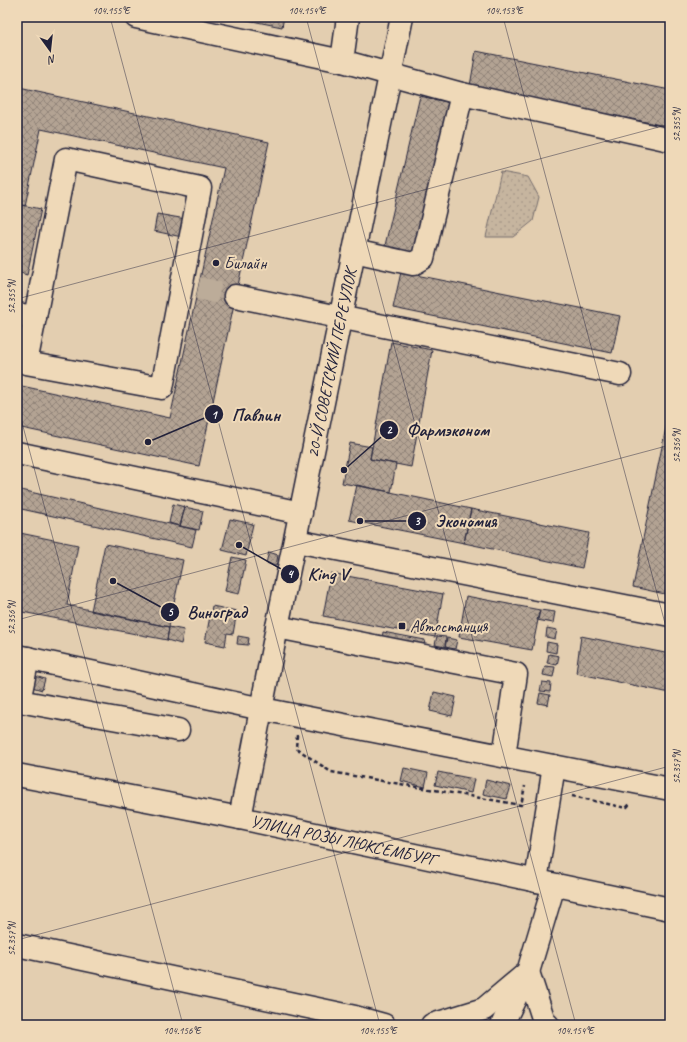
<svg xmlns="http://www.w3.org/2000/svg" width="687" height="1042" font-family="Caveat,sans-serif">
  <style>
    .park { fill: url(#park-dots); stroke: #746c6d }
    .building { fill: url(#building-cross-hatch); stroke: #22223b }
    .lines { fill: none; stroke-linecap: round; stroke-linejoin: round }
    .minor-tunnel { stroke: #bcac99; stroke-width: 22; stroke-dasharray: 22 11; stroke-linecap: butt }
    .minor-casing { stroke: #22223b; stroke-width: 25 }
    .major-casing { stroke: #22223b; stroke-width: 25 }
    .path { stroke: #22223b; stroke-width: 2.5; stroke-dasharray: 4 3; stroke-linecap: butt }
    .minor { stroke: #efd9b8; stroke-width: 22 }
    .major { stroke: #efd9b8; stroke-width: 22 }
    .ticks { fill: none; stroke: #22223b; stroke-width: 1; stroke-opacity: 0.45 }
    .poi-dot { fill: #22223b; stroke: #efd9b8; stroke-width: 1.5 }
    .labels { text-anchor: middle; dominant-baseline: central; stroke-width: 4; stroke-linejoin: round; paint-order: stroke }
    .poi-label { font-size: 17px; fill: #22223b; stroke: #efd9b8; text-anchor: start }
    .street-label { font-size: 17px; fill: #22223b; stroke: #efd9b8 }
    .leader { fill: none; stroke: #22223b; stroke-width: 1.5 }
    .callout-dot { fill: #22223b; stroke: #efd9b8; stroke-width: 1.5 }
    .mark-label { font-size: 12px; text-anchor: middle; font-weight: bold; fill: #fff }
    .callout-label { font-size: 18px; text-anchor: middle; font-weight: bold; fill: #22223b; stroke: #efd9b8; stroke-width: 4; stroke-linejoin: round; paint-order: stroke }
    .neatline { fill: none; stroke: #22223b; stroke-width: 1.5 }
    .ticks-label { font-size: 10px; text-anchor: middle; fill: #22223b }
  </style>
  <defs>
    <pattern id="park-dots" width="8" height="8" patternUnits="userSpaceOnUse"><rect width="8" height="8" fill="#c6b59f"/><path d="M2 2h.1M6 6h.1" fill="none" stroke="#aa9b8a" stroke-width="1.8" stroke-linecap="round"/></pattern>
    <pattern id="building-cross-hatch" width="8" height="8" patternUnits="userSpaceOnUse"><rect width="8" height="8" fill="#b3a393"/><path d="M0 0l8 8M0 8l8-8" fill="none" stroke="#918479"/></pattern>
  </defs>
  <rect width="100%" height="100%" fill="#e3ceb0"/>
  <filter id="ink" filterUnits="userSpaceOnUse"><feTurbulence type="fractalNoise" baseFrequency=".025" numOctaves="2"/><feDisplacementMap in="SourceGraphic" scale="8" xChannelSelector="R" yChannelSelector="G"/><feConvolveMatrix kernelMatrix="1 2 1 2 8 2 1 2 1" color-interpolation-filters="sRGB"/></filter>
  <g filter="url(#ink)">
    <path class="park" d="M501,172L528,177L539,197L533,221L513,237H486Z"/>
    <path class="building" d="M232,17H284L282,27Z
      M476,51L670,90V127L470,86Z
      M19,88L269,142L199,466L17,427V385L170,418L224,168L41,129L25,206L17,204V96Z
      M420,96L451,103L414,261L383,254Z
      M17,204L41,209L27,275L17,272Z
      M157,214L186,219L182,237L154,231Z
      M401,272L620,316L612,353L393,308Z
      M391,342L432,350L411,467L370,459Z
      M670,408V568L665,594L633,587Z
      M350,443L372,447L370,459L396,464L391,492L342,483Z
      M357,485L471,509L464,543L349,520Z
      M17,489L196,530L192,547L17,508Z
      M173,504L185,507L180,526L169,523Z
      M185,507L203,511L199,530L180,526Z
      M471,509L589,533L582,568L464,543Z
      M230,519L253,524L246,556L222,550Z
      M20,533L78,545L67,605L169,627L167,640L17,611V548Z
      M105,544L183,560L169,627L91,611Z
      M269,552L278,555L276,566L266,563Z
      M232,557L246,560L239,594L225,591Z
      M331,573L443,594L435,637L323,616Z
      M466,596L540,610L532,650L459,637Z
      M212,606L237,611L233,634L227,633L225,646L205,642Z
      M540,610L555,612L553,623L537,620Z
      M169,627L184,630L181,644L167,640Z
      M547,628L557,630L555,639L546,637Z
      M383,632L425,640L423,651L382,639Z
      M238,636L249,638L248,645L237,644Z
      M437,636L446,637L445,647L435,645Z
      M581,636L670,654V693L576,673Z
      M447,638L457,640L455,649L445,647Z
      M547,642L557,644L556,653L546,651Z
      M549,654L559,656L557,665L547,663Z
      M545,666L555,667L553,677L543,675Z
      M35,676L45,679L42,690L32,687Z
      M542,682L551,683L550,692L540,691Z
      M434,692L456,697L452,716L430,711Z
      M540,693L550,695L548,705L538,703Z
      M404,768L428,773L425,787L401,781Z
      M438,772L474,779L471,793L435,785Z
      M486,780L511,786L507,799L483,794Z"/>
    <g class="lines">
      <path class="minor-tunnel" d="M198,288L235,296"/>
      <defs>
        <g id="minor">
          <path d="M136,17L342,61L462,94"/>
          <path d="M342,61L348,17"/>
          <path d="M66,159L200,188L162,388L26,363Z"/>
          <path d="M354,251L413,264L423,258L462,94L670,140"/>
          <path d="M235,296L620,374"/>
          <path d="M17,314L35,317"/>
          <path d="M17,453L301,513"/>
          <path d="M296,541L670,615"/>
          <path d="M277,627L516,674L504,756"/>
          <path d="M17,656L262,709L670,789"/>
          <path d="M17,701H19L28,658"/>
          <path d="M19,701L178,730"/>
          <path id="s1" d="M240,818L277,627L402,17"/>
          <path d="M536,881L554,766"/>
          <path d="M17,945L355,1017L384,1025"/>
          <path d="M432,1025L484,1009L528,972L554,885"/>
          <path d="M502,1025L528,972L544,1021L548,1025"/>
        </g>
        <g id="major">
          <path id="s2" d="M17,775L240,818L670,909"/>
        </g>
      </defs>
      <use href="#minor" class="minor-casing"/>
      <use href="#major" class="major-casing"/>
      <path class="path" d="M297,735L296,748L331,772L521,805L525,786
        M572,796L626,808L631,803"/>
      <use href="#minor" class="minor"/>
      <use href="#major" class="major"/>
    </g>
  </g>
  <path class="ticks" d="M110,17L380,1025M306,17L576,1025M503,17L670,642M17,299L670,124M17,404L183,1025M17,620L670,445M17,940L670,766"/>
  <g class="poi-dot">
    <circle cx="216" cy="263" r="4"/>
    <rect x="398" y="622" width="8" height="8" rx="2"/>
  </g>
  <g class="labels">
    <g class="poi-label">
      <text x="224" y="263">Билайн</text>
      <text x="410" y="626">Автостанция</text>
    </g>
    <g class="street-label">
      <text stroke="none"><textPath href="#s1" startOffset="464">20-Й СОВЕТСКИЙ ПЕРЕУЛОК</textPath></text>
      <text stroke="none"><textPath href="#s2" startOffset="333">УЛИЦА РОЗЫ ЛЮКСЕМБУРГ</textPath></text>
    </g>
  </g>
  <path class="leader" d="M148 442L214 414M344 470L389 430M360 521L417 521M239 545L290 574M113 581L170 612"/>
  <g class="callout-dot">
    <circle cx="148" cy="442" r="4"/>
    <circle cx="344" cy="470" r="4"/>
    <circle cx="360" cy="521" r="4"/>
    <circle cx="239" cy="545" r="4"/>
    <circle cx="113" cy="581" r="4"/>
    <circle cx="214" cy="414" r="10"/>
    <circle cx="389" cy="430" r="10"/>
    <circle cx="417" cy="521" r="10"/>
    <circle cx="290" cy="574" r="10"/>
    <circle cx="170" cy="612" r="10"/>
  </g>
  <g class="mark-label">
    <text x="214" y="419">1</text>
    <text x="389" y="434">2</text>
    <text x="417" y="525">3</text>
    <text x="290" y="578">4</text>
    <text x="170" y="616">5</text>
  </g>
  <g class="callout-label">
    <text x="256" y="421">Павлин</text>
    <text x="448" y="436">Фармэконом</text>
    <text x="466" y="527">Экономия</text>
    <text x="328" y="580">King V</text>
    <text x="217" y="618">Виноград</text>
  </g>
  <rect width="687" height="1042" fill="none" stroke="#efd9b8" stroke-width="44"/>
  <g transform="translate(50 50) rotate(165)" stroke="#efd9b8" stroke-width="3" paint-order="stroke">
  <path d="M0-3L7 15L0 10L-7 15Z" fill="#22223b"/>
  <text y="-6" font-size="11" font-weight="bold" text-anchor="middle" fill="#22223b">N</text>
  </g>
  <rect x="22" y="22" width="643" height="998" class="neatline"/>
  <g class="ticks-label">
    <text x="111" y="14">104.155°E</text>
    <text x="307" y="14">104.154°E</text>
    <text x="504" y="14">104.153°E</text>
    <text transform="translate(676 125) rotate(-90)" y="4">52.355°N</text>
    <text transform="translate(11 297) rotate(-90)" y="4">52.355°N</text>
    <text transform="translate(676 446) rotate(-90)" y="4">52.356°N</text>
    <text transform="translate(11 618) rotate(-90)" y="4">52.356°N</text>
    <text transform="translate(676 767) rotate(-90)" y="4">52.357°N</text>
    <text transform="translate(11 939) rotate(-90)" y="4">52.357°N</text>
    <text x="182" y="1034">104.156°E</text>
    <text x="378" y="1034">104.155°E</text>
    <text x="575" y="1034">104.154°E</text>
  </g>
</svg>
